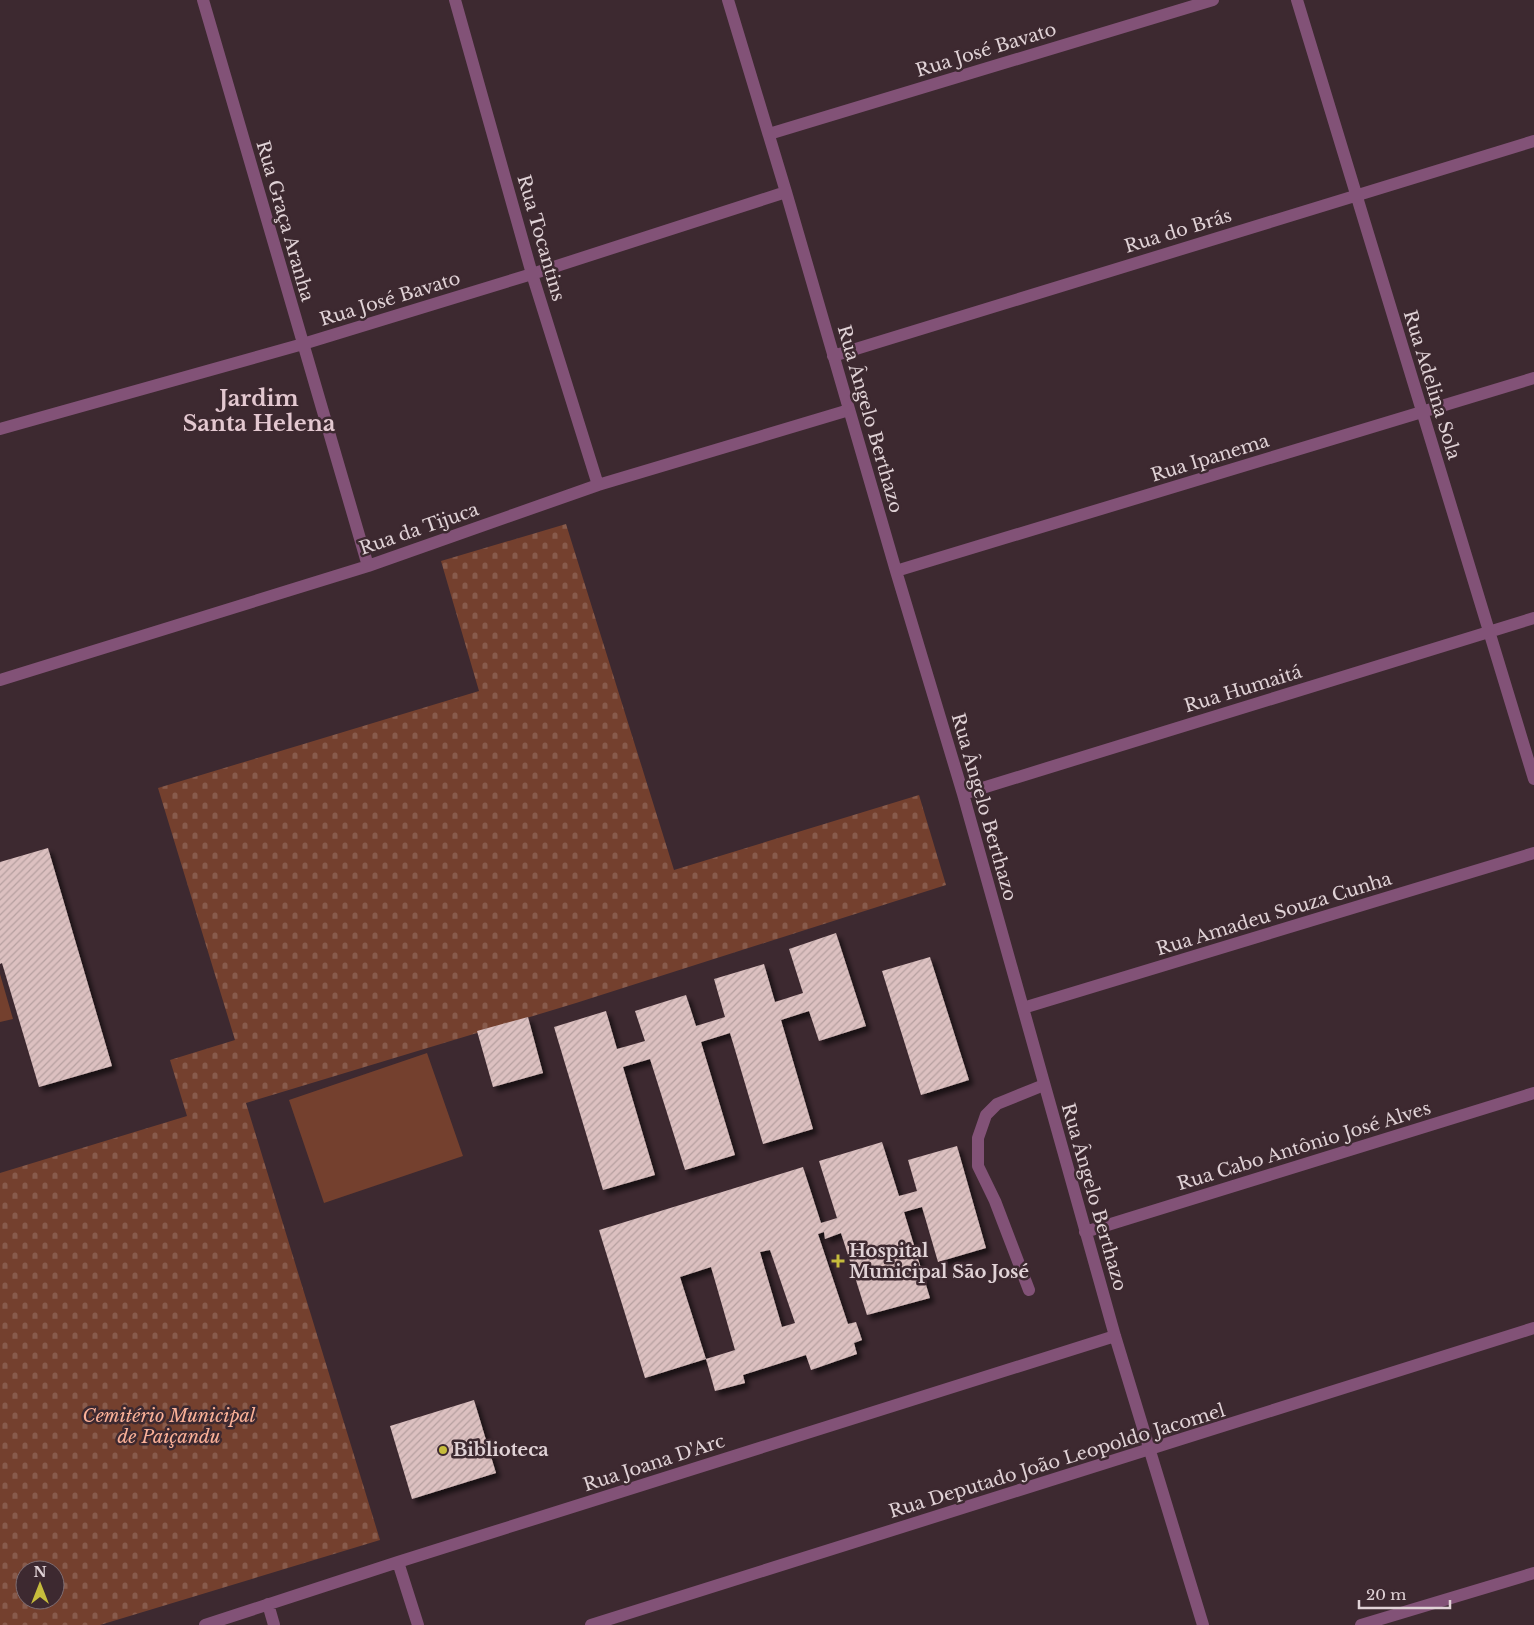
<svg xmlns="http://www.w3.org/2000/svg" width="1534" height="1625" font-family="'Libre Baskerville',serif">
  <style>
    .grass { fill: #74402e }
    .cemetery { fill: url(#cemetery-stones); fill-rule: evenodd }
    .building { fill: url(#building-hatch); fill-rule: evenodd; filter: url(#shadow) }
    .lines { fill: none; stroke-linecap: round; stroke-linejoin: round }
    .lane { stroke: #825277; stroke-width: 12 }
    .street { stroke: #825277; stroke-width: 12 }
    .poi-dot { fill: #c6bc3c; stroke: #3d2930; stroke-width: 2 }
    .labels { text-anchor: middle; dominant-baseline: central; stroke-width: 5; stroke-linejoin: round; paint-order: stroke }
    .street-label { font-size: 18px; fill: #e0d2d6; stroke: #3d2930 }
    .poi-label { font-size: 18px; font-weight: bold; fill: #e0d2d6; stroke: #3d2930; text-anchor: start }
    .park-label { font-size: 18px; font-style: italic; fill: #fbb198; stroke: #3d2930 }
    .district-label { font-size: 22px; font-weight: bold; fill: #e3c8d0; stroke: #3d2930 }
  </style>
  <defs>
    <pattern id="cemetery-stones" width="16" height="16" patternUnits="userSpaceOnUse" patternTransform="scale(1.25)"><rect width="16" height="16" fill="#74402e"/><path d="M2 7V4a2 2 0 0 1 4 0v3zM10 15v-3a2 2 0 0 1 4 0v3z" fill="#885b4c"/></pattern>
    <pattern id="building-hatch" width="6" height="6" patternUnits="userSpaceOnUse" patternTransform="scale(1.25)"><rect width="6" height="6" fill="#dcc0c0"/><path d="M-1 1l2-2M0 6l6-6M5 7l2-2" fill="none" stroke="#b6a0a0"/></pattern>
    <filter id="shadow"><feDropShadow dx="4.5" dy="4.5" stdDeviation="2.5" flood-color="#0009"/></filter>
  </defs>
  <rect width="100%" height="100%" fill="#3d2930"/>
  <path class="grass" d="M0,974L13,1019L0,1022Z
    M427,1053L463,1156L324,1203L289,1100Z"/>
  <path class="cemetery" d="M566,524L674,870L919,795L946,885L576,1003L246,1103L380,1540L100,1625H0V1173L187,1116L170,1060L235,1040L158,788L479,691L441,561ZM25,1570H55V1600H25Z"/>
  <path class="building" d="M48,848L112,1066L39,1087L2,963L0,964V862Z
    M836,933L866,1026L819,1041L809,1011L781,1020L813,1129L763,1144L730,1033L701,1042L735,1155L685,1170L650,1059L623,1067L655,1175L603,1190L554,1027L606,1011L617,1049L645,1041L635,1011L686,995L696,1026L725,1017L714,979L764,964L775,1002L803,993L789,949Z
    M930,957L969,1080L921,1095L882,971Z
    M528,1017L543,1073L493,1087L477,1031Z
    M882,1142L899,1196L917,1191L908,1160L957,1146L986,1248L938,1262L922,1207L904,1212L930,1298L867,1315L841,1233L825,1239L824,1232L818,1234L848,1324L856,1322L862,1340L854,1343L857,1354L811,1370L806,1355L743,1375L745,1383L715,1391L706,1359L735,1350L711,1267L680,1277L706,1359L645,1378L599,1230L803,1167L821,1223L837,1218L819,1161ZM770,1250L795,1323L782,1327L760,1252Z
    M474,1400L496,1473L412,1499L390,1426Z"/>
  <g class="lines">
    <path class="lane" d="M1029,1290L995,1201L978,1166V1138L986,1115L997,1104L1044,1085"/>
    <path class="street" d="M203,0L368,566
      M455,0L532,274L598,485
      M728,0L786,192L896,571L963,794L1115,1336L1203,1625
      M1297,0L1534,779
      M769,134L1213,0
      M833,356L1534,141
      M0,429L303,344L532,274L786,192
      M896,571L1534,378
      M0,680L368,566L598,485L849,410
      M963,794L1534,618
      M1023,1008L1534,853
      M1085,1232L1534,1093
      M398,1562L418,1625
      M268,1604L274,1625
      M205,1625L398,1562L1115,1336
      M591,1625L1534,1328
      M1361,1625L1534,1573"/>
  </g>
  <g class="poi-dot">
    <path d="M835.5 1253.5h5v5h5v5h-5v5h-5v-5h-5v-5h5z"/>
    <circle cx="443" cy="1450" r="5"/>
  </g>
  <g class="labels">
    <g class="street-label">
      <text transform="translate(986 50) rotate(-17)">Rua José Bavato</text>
      <text transform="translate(285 221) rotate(74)">Rua Graça Aranha</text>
      <text transform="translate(1178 231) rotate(-17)">Rua do Brás</text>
      <text transform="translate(541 238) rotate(74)">Rua Tocantins</text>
      <text transform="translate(390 299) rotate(-17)">Rua José Bavato</text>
      <text transform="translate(1432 385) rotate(73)">Rua Adelina Sola</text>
      <text transform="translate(870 419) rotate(74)">Rua Ângelo Berthazo</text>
      <text transform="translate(1210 458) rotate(-17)">Rua Ipanema</text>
      <text transform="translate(419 529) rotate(-19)">Rua da Tijuca</text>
      <text transform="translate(1243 689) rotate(-17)">Rua Humaitá</text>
      <text transform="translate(984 807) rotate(74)">Rua Ângelo Berthazo</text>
      <text transform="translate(1274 914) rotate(-17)">Rua Amadeu Souza Cunha</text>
      <text transform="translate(1304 1146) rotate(-17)">Rua Cabo Antônio José Alves</text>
      <text transform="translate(1094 1197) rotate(74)">Rua Ângelo Berthazo</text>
      <text transform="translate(1057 1461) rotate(-17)">Rua Deputado João Leopoldo Jacomel</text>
      <text transform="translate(654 1463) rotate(-18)">Rua Joana D'Arc</text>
    </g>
    <g class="poi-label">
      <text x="849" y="1251">Hospital<tspan x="849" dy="21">Municipal São José</tspan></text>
      <text x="453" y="1450">Biblioteca</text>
    </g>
    <g class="park-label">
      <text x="169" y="1416">Cemitério Municipal<tspan x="169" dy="21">de Paiçandu</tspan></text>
    </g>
    <g class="district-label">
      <text x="259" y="398">Jardim<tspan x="259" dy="25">Santa Helena</tspan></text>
    </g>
  </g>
  <g transform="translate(40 1585)"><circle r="24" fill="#3d2930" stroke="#7e6d72"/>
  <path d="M0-4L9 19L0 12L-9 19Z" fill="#c6bc3c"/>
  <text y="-8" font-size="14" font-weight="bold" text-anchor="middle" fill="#e0d2d6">N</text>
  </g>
  <path d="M1359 1600v8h91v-8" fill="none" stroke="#e0d2d6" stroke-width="2.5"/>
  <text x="1366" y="1600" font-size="15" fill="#e0d2d6" stroke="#3d2930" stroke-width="4" paint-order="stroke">20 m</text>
</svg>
